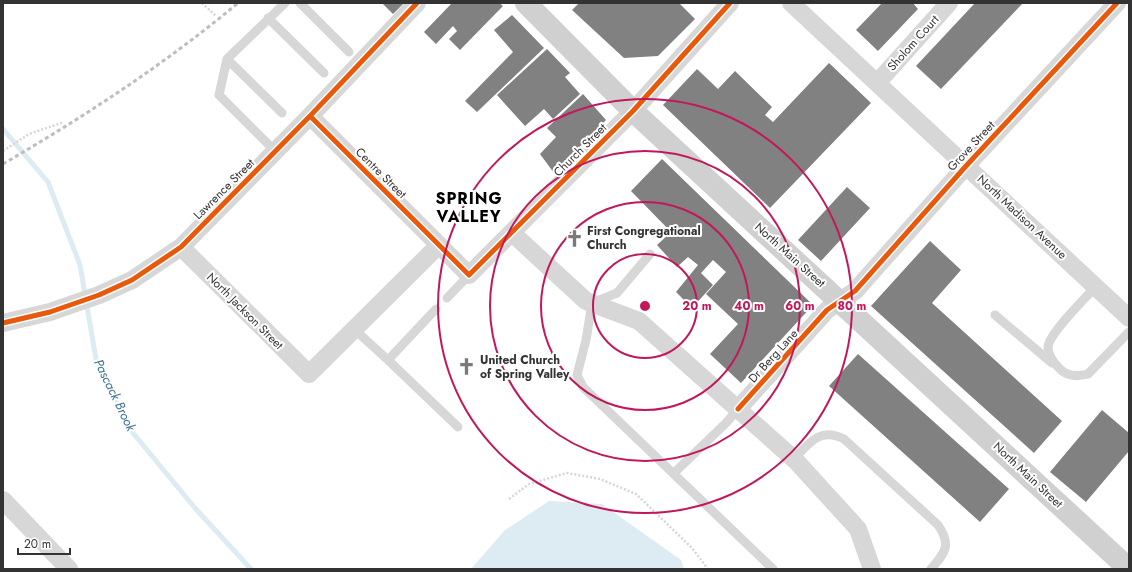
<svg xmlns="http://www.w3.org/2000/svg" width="1132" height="572" font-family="Jost,sans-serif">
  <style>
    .water { fill: #ddebf3 }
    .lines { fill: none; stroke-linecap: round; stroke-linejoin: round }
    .stream { stroke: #ddebf3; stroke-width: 5 }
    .building { fill: #818181 }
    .path { stroke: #d6d6d6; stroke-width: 2.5; stroke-dasharray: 2 2; stroke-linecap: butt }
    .service { stroke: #d7d7d7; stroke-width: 9 }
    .minor { stroke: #d7d7d7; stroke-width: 18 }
    .secondary { stroke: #d0d0d0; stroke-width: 22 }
    .rail { stroke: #bebebe; stroke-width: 3; stroke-dasharray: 4 3; stroke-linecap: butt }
    .cycleway-casing { stroke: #fff; stroke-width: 8 }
    .cycleway { stroke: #e8590c; stroke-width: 5 }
    .ring { fill: none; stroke: #c2185b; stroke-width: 2 }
    .labels { text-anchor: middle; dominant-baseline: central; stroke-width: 4; stroke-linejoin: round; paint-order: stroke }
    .street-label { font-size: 12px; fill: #333; stroke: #fff }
    .poi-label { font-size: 12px; font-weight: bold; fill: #333; stroke: #fff; text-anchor: start }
    .water-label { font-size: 13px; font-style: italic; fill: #3f7597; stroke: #fff }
    .district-label { font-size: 16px; font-weight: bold; letter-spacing: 1px; fill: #000; stroke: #fff }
    .centre { fill: #c2185b; stroke: #fff; stroke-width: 2 }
    .ring-label { font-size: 12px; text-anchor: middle; font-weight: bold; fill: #c2185b; stroke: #fff; stroke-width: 4; stroke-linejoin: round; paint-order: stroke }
  </style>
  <rect width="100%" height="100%" fill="#fff"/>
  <path class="water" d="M549,501L602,504L681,560L684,569H471L504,531Z"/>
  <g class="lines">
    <path class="stream" d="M3,129L48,182L80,265L96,359L133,433L195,508L251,569"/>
  </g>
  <path class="building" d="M382,3H404L393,14Z
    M452,3H499L503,6L460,50L449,39L457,31L453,26L436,44L424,32Z
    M579,3H679L695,19L658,56L624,58L572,10Z
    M882,3H913L918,9L878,51L856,30Z
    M975,3H1023L941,89L916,66Z
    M512,15L544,48L477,112L465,101L513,52L494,30Z
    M547,49L570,73L565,77L580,94L553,119L544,109L525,126L497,95Z
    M829,63L871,103L770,208L663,105L697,69L718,89L735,71L772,107L765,115L773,122Z
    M583,94L606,120L554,173L540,154L556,137L547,128Z
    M662,159L813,305L741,383L710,354L738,324L706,294L726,272L713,260L701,273L713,285L692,308L676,292L698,265L688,257L677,267L657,245L671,232L631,191Z
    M847,187L870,208L821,261L798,240Z
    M930,241L961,270L932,303L1062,421L1034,453L871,306Z
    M858,354L1009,489L980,522L829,386Z
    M1102,410L1129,433V451L1086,502L1050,472Z"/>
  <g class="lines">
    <path class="path" d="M202,3L216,16
      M3,151L29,134L64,122
      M509,499L529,484L567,473L600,479L636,494L692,548L708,569"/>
    <path class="service" d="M300,3L349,52
      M268,18L324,73
      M227,59L219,95L275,151
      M282,113L227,59L285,3
      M650,254L617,293L592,303L586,340L577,375L583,387L773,569
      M1096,286C1086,298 1049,333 1048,347C1048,355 1054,363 1059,368C1067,377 1077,377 1088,374L1129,332
      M447,298L469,275
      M436,309L388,360L458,427
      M995,315L1052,363
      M354,329L388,360
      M794,459C810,442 820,427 844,439L938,525C952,545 945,553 931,569
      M674,473L726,423L738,409"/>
    <path class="minor" d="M791,3L1129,318
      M877,83L949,3
      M310,116L469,275L633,111L730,3
      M512,233L586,301L639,321L796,461L858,529L872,569
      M181,247L309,374L439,245
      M3,323L50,312L99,295L132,280L181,247L310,116L417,3
      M738,409L827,310L855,291L966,166L1117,3
      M3,500L69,569"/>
    <path class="secondary" d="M526,3L633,111L1129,569"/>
    <path class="rail" d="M3,164C85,116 165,64 238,3"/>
    <defs>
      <path id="cycleway" d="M310,116L469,275L633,111L730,3
        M3,323L50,312L99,295L132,280L181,247L310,116L417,3
        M738,409L827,310L855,291L966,166L1117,3"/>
    </defs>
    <use href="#cycleway" class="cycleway-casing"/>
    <use href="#cycleway" class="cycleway"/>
  </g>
  <g class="ring">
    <circle cx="645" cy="306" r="52"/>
    <circle cx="645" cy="306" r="104"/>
    <circle cx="645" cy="306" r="155"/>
    <circle cx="645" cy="306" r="207"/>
  </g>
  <defs>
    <symbol id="church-bare" viewBox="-9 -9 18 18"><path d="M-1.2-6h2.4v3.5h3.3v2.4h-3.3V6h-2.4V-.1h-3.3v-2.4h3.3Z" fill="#7a7a7a" stroke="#fff" stroke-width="2.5" paint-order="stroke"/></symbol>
  </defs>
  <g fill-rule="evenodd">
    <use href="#church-bare" x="562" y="226" width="25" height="25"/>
    <use href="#church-bare" x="454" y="354" width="25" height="25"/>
  </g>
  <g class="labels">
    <g class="street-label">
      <text transform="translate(913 43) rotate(-48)">Sholom Court</text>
      <text transform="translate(971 146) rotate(-47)">Grove Street</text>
      <text transform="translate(580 150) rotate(-45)">Church Street</text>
      <text transform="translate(381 173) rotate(45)">Centre Street</text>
      <text transform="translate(224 189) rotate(-45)">Lawrence Street</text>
      <text transform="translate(1022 217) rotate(43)">North Madison Avenue</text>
      <text transform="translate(790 255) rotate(42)">North Main Street</text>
      <text transform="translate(245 311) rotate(45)">North Jackson Street</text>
      <text transform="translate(773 356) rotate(-48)">Dr Berg Lane</text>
      <text transform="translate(1028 475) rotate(43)">North Main Street</text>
    </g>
    <g class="poi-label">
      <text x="587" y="231">First Congregational<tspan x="587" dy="14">Church</tspan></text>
      <text x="480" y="360">United Church<tspan x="480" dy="14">of Spring Valley</tspan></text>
    </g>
    <g class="water-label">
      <text transform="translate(115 395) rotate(64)">Pascack Brook</text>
    </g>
    <g class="district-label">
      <text x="469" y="198">SPRING<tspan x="469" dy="18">VALLEY</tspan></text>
    </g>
  </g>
  <circle cx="645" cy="306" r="6" class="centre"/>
  <g class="ring-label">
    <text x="697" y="310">20 m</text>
    <text x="749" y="310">40 m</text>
    <text x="800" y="310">60 m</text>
    <text x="852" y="310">80 m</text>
  </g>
  <rect width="1132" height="572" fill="none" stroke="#333333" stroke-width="8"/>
  <path d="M18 548v6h52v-6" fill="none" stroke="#333333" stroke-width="2"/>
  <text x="24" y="548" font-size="12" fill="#333333" stroke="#ffffff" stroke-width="3" paint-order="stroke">20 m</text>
</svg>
